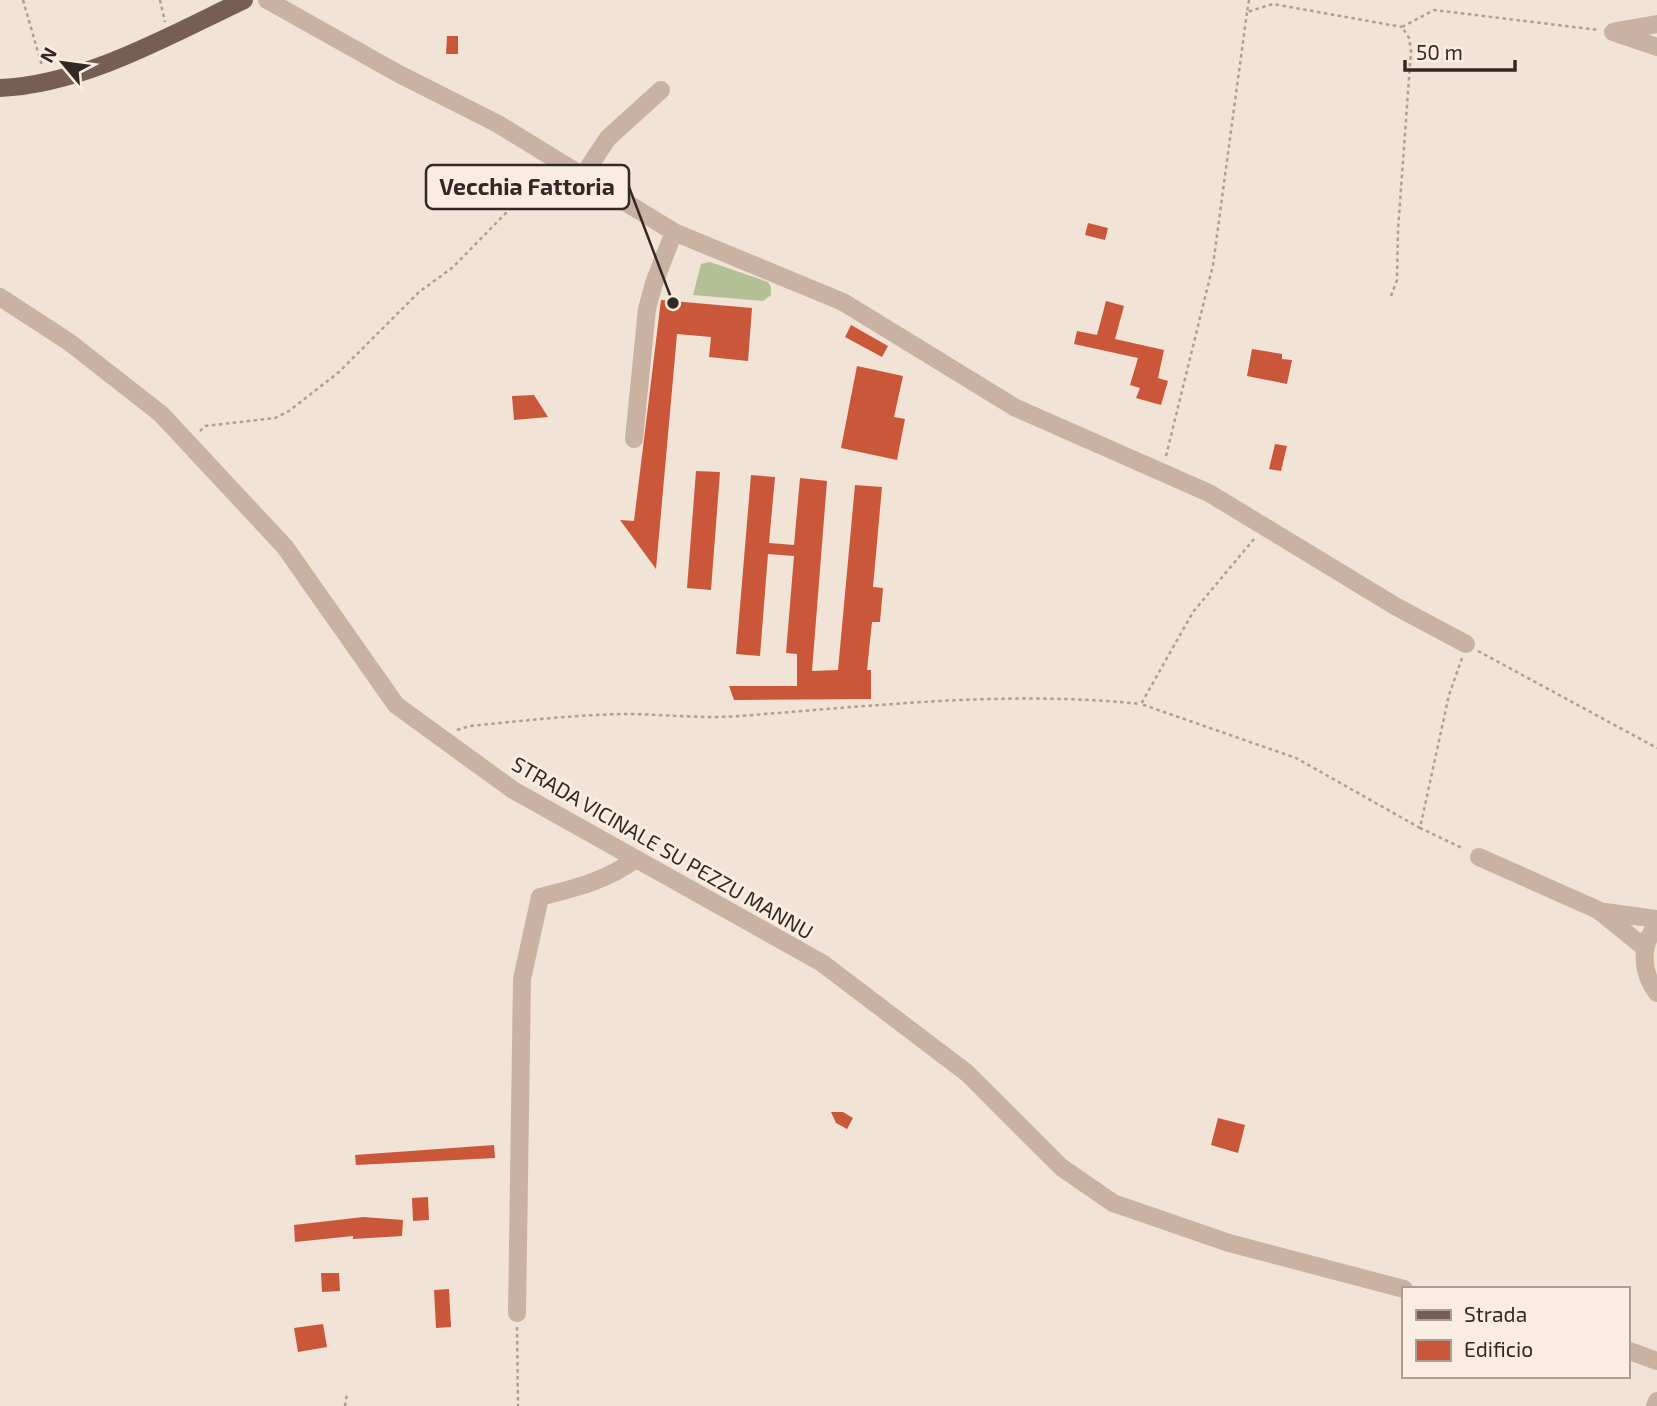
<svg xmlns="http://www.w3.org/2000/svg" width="1657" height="1406" font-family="'Exo 2',sans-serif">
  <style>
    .green { fill: #b3c095 }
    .building { fill: #ca573a }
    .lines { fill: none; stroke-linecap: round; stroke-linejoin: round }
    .path { stroke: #b59c8b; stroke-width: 2.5; stroke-dasharray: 3.5 3.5; stroke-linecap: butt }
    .minor { stroke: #c9b2a1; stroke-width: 18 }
    .major { stroke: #765e54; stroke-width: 18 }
    .labels { text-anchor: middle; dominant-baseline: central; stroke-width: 6; stroke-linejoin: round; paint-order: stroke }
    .street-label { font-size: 21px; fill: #332824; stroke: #f9ede1 }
    .leader { fill: none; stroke: #332824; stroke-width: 2.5 }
    .callout-dot { fill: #332824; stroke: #f9ede1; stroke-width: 2.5 }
    .callout { fill: #f9ede1; stroke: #332824; stroke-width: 2.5 }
    .callout-label { font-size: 23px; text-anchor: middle; font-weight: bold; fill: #332824 }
  </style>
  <rect width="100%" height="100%" fill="#f1e3d5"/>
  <path class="green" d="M710,262L768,282L771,287V295L763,301L693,295L701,264Z"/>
  <path class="building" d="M447,36H458V54H446Z
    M1088,223L1108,228L1105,240L1085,235Z
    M661,300L752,308L748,361L709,357L711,337L677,334L656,569L620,520L634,521Z
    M1106,301L1124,306L1115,339L1164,350L1158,378L1168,381L1161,405L1136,398L1140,388L1130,385L1138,358L1074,344L1077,331L1097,335Z
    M851,325L888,346L882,357L845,337Z
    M1252,349L1282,354V359L1292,360L1287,384L1247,376Z
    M857,366L903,376L894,417L905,419L897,460L841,448Z
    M534,395L548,417L514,420L512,396Z
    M1275,444L1287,446L1281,471L1269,469Z
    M696,471L720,472L711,590L687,588Z
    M751,475L775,477L769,543L794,545L800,478L827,481L812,671L838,670L855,485L882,487L873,587L883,588L880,622H872L867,670H871V699L734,700L729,686H797V654L786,653L794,556L768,554L760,656L736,654Z
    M831,1112H843L853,1118L847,1129L836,1123Z
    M1218,1118L1245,1125L1238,1153L1211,1145Z
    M494,1145L495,1158L356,1165L355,1155Z
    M428,1197L429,1220L413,1221L412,1198Z
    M363,1217L403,1220L402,1236L353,1239V1236L295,1242L294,1225Z
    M321,1273H339L340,1291L322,1292Z
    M449,1289L451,1327L436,1328L434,1290Z
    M323,1324L327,1347L298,1352L294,1328Z"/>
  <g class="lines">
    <path class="path" d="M23,0L42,66
      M160,0L165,22
      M1249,0L1247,12L1273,4L1402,27
      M1391,296L1397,280L1398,230L1411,51L1409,38L1402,27L1434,10L1599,30
      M200,431L205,426L275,418L289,411L339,372L419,292L452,268L545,173
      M1166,456L1213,265L1247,12
      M1254,539L1193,612L1141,704L1296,758L1420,828
      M1478,651L1657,748
      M1462,658L1449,695L1420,828L1464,849
      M457,730L470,726C521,721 572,715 623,714C662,714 701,719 739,716C874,706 1006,690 1141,704
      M517,1327L518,1406
      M345,1406L347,1394"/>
    <path class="minor" d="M267,0L399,74L498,124L674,232L843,302L1016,408L1209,493L1395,606L1466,644
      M1616,31L1657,24
      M1613,32L1657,47
      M584,174L608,138L661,90
      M0,297L69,342L161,414L285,547L396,705L513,790L822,963L967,1073L1061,1167L1113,1203L1229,1243L1404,1289
      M634,439L647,309L654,283L674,232
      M1479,857L1598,910L1645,948
      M1605,912L1657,919
      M1657,925C1640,945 1641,972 1657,993
      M517,1313L522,979L540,897C575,888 606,881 636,859
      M1627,1350L1657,1361
      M1655,1406L1657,1401"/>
    <path class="major" d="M0,88C85,84 168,36 244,0"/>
  </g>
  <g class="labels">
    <g class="street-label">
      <text transform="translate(663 847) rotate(30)">STRADA VICINALE SU PEZZU MANNU</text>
    </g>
  </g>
  <path class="leader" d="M673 303L629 187"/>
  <circle class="callout-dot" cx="673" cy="303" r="7"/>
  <rect class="callout" x="426" y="165" width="203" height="44" rx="7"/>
  <g class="callout-label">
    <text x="527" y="195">Vecchia Fattoria</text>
  </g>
  <rect x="1402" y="1287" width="228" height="91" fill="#f9ede1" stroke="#aa9e95" stroke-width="2"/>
  <rect x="1416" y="1310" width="35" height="10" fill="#765e54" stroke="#aa9e95" stroke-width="2"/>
  <text x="1464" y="1322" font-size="21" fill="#332824">Strada</text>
  <rect x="1416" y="1340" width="35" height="21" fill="#ca573a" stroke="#aa9e95" stroke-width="2"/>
  <text x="1464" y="1357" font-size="21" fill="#332824">Edificio</text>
  <g transform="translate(63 63) rotate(299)" stroke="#f9ede1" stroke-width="5" paint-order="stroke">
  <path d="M0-5L12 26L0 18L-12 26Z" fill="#332824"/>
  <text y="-10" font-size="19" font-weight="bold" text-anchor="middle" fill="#332824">N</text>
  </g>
  <path d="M1405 60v10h110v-10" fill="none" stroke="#332824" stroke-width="3.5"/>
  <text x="1416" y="60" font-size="21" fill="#332824" stroke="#f9ede1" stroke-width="5" paint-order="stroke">50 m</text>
</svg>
